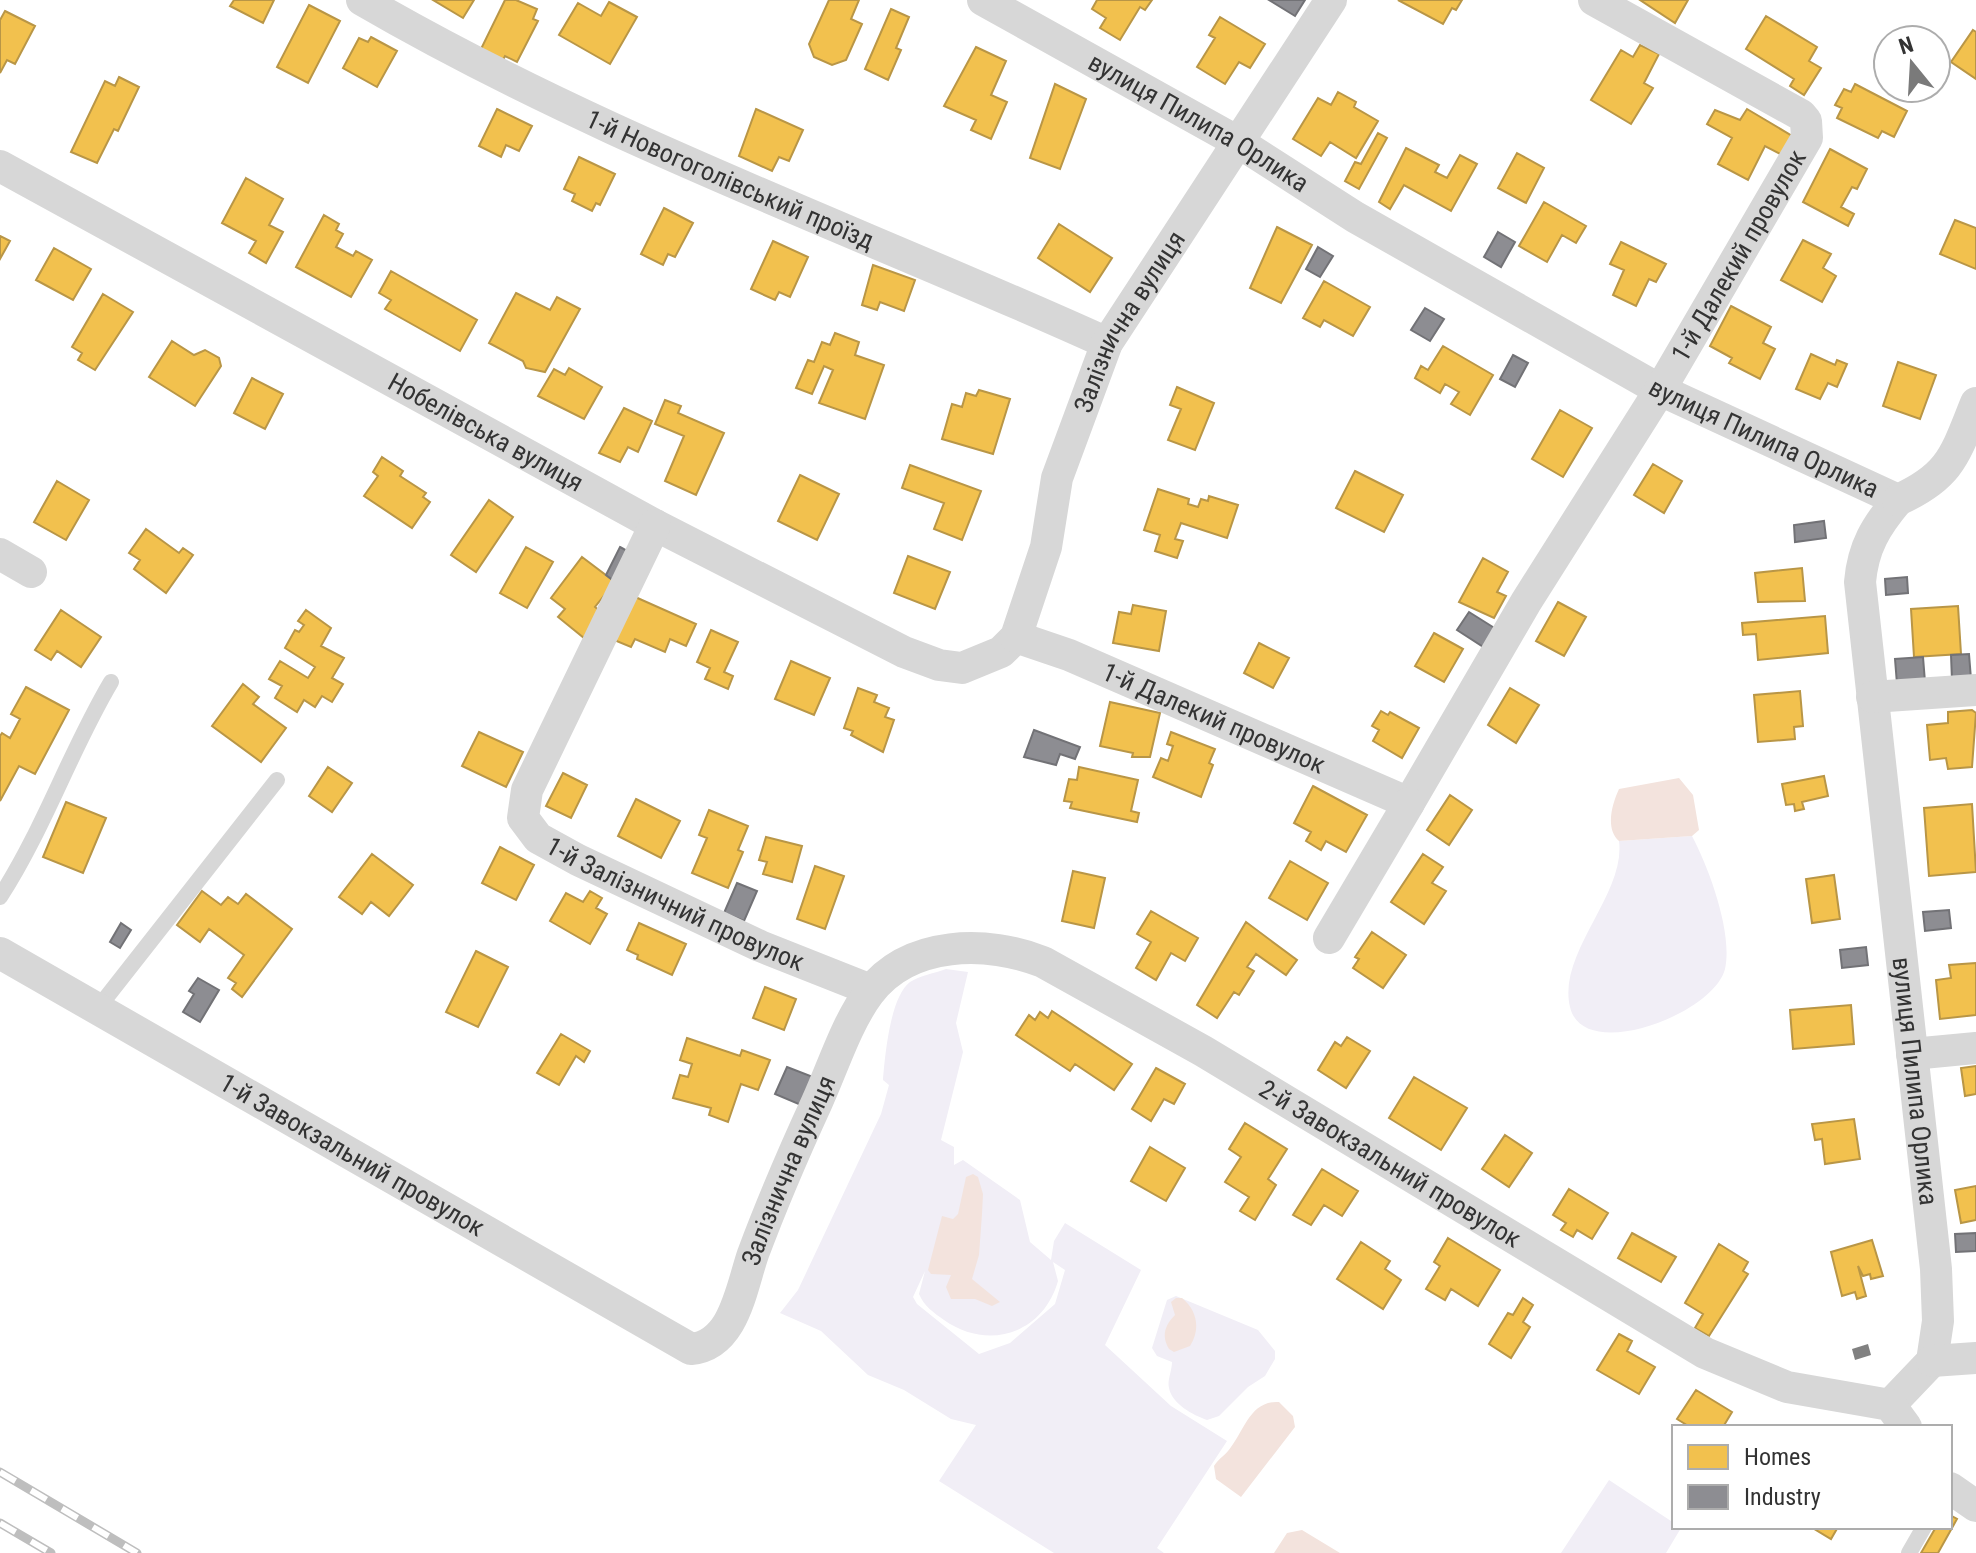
<svg xmlns="http://www.w3.org/2000/svg" width="1976" height="1553" font-family="'Roboto Condensed',sans-serif">
  <style>
    .green { fill: #f1eef6; fill-rule: evenodd }
    .water { fill: #f3e3dd }
    .homes { fill: #f2c14e; stroke: #b99646; stroke-width: 2 }
    .industry { fill: #8d8d92; stroke: #727276; stroke-width: 2 }
    .building { fill: #818181 }
    .lines { fill: none; stroke-linecap: round; stroke-linejoin: round }
    .lane { stroke: #d7d7d7; stroke-width: 16 }
    .street { stroke: #d7d7d7; stroke-width: 32 }
    .rail-casing { stroke: #bebebe; stroke-width: 9 }
    .rail { stroke: #fff; stroke-width: 6; stroke-dasharray: 18; stroke-linecap: butt }
    .labels { text-anchor: middle; dominant-baseline: central; stroke-width: 8; stroke-linejoin: round; paint-order: stroke }
    .street-label { font-size: 26px; fill: #333; stroke: #fff }
  </style>
  <rect width="100%" height="100%" fill="#fff"/>
  <path class="green" d="M1692,836C1709,868 1733,933 1725,969C1714,1014 1583,1064 1570,1007C1557,953 1626,894 1619,841Z
    M946,969L968,972L956,1023L963,1052L941,1140L954,1147V1165L963,1160L1020,1200L1030,1242L1051,1260L1054,1241L1065,1223L1141,1270L1105,1345L1171,1406L1227,1441L1157,1548L1164,1553H1054L939,1481L976,1425L951,1419L904,1390L868,1375L821,1331L780,1313L798,1290L881,1114L889,1085L883,1080C885,1056 890,997 910,982C919,976 935,973 946,969ZM1053,1262L1065,1270L1055,1304L1010,1343L979,1354L917,1304L913,1297L925,1271L919,1294C924,1306 934,1313 944,1320C988,1351 1043,1334 1058,1281Z
    M1176,1296L1258,1330L1275,1351V1359L1265,1376L1248,1387L1219,1416L1207,1420C1193,1415 1172,1404 1169,1388C1167,1380 1172,1371 1172,1362L1157,1356L1152,1348L1167,1300Z
    M1609,1480L1674,1523V1527L1681,1528L1666,1553H1561Z"/>
  <path class="water" d="M1679,778L1693,795L1699,830L1692,836L1619,841C1605,829 1612,804 1619,789Z
    M973,1174L978,1177L983,1194L982,1214L979,1255L972,1279L1000,1302L992,1306L975,1299H951L946,1287L951,1275L931,1274L928,1270L942,1216L953,1219L958,1214L966,1177Z
    M1176,1298H1182C1197,1310 1201,1329 1190,1346L1174,1352L1169,1349C1161,1336 1165,1325 1175,1315L1171,1302Z
    M1279,1402L1293,1416L1295,1427L1241,1497L1216,1479L1214,1466C1219,1458 1226,1455 1231,1447C1244,1430 1251,1400 1279,1402Z
    M1302,1530L1340,1553H1274L1287,1533Z"/>
  <path class="homes" d="M234,0H274L263,23L230,6Z
    M433,0H474L463,18Z
    M505,0H516L537,9L533,19L538,21L517,62L505,56L501,64L479,53Z
    M829,0H859L851,19L862,24L846,60L832,65L814,57L809,44Z
    M1097,0H1152L1145,10L1140,7L1120,40L1100,28L1106,18L1092,9Z
    M1398,0H1462L1456,10L1452,8L1443,24Z
    M1640,0H1688L1675,23Z
    M609,2L637,17L610,64L559,35L578,3L601,16Z
    M309,5L340,21L308,83L277,67Z
    M891,9L909,17L896,48L901,50L888,80L865,69Z
    M5,11L35,26L15,64L7,60L0,73V20Z
    M1766,16L1817,47L1809,61L1821,68L1804,95L1790,86L1794,79L1746,49Z
    M1220,17L1265,44L1250,68L1239,62L1225,84L1197,67L1215,38L1209,35Z
    M1973,30L1976,32V79L1951,62Z
    M371,37L397,51L377,87L343,68L359,38L368,42Z
    M1640,45L1659,54L1644,83L1653,88L1631,124L1591,100L1621,50L1633,57Z
    M976,47L1006,61L991,95L1007,102L991,139L971,130L976,120L944,106Z
    M119,77L139,87L118,131L114,129L97,163L71,152L105,81L115,86Z
    M1055,84L1086,99L1060,169L1030,158Z
    M1855,84L1907,111L1894,137L1882,131L1878,138L1837,118L1842,108L1835,105L1844,89L1851,92Z
    M1338,92L1356,102L1354,107L1378,121L1356,158L1330,142L1321,156L1293,139L1318,98L1331,105Z
    M497,109L532,126L519,151L506,145L501,157L479,146Z
    M756,109L803,130L789,161L779,157L772,171L739,156Z
    M1747,109L1799,140L1788,158L1765,146L1748,180L1718,164L1732,138L1707,124L1715,110L1740,120Z
    M1378,133L1387,138L1359,189L1345,181L1355,162L1361,164Z
    M1406,148L1439,165L1435,172L1447,178L1460,155L1477,164L1451,211L1404,185L1390,209L1379,202Z
    M1830,149L1867,169L1857,189L1852,187L1841,207L1854,214L1848,226L1803,202Z
    M1517,153L1544,168L1526,203L1498,188Z
    M579,157L615,174L600,205L596,203L592,211L572,201L575,194L564,189Z
    M246,178L283,199L269,225L283,232L266,263L249,253L256,241L222,223Z
    M1544,202L1586,226L1576,243L1562,235L1547,262L1519,246Z
    M664,208L693,223L675,257L668,254L663,265L641,254Z
    M324,215L339,224L336,230L343,234L336,247L353,256L356,251L372,260L351,297L296,267Z
    M1955,220L1976,228V269L1940,254Z
    M1059,224L1112,258L1090,292L1038,258Z
    M1277,227L1312,245L1281,303L1250,288Z
    M0,236L10,241L0,259Z
    M1803,240L1831,254L1823,268L1836,276L1822,302L1781,280Z
    M773,241L808,257L790,297L779,292L775,300L751,289Z
    M1621,242L1666,264L1656,282L1649,279L1636,306L1613,295L1624,270L1610,264Z
    M54,248L91,269L73,300L36,280Z
    M873,265L915,280L904,311L880,302L877,310L862,305Z
    M391,271L477,320L460,351L385,309L391,300L379,293Z
    M1324,281L1370,307L1353,336L1324,320L1320,327L1303,318Z
    M516,293L550,310L557,297L580,309L545,372L526,368L523,361L489,343Z
    M103,294L133,312L95,370L78,360L82,353L72,347Z
    M1731,306L1771,327L1763,343L1775,349L1760,379L1729,363L1732,358L1710,346Z
    M835,333L859,342L855,355L884,365L865,419L819,403L833,370L824,366L812,394L796,388L808,360L814,362L822,342L830,345Z
    M172,341L194,355L205,350L219,358L221,366L195,406L149,377Z
    M1443,346L1493,375L1470,415L1451,404L1459,392L1445,384L1440,393L1415,378L1421,366L1428,370Z
    M1811,354L1835,365L1837,360L1847,364L1837,387L1828,383L1820,399L1796,389Z
    M1898,362L1936,375L1920,419L1883,406Z
    M569,368L602,387L584,419L538,396L554,369L565,375Z
    M252,378L283,394L265,429L234,413Z
    M1177,387L1214,403L1195,450L1168,440L1181,409L1170,405Z
    M979,390L1010,399L993,454L942,439L952,404L962,407L966,393L976,396Z
    M665,400L681,406L678,413L724,433L696,495L665,481L684,436L655,424Z
    M624,408L652,421L638,452L628,447L620,462L599,453Z
    M1560,410L1592,428L1563,477L1532,459Z
    M382,457L403,471L400,476L426,493L423,497L430,502L412,528L364,496L378,476L373,472Z
    M1653,464L1682,481L1664,513L1634,495Z
    M910,465L981,491L962,540L934,529L944,503L902,488Z
    M1355,471L1403,495L1384,532L1336,508Z
    M800,475L839,494L817,540L778,521Z
    M57,481L89,500L66,540L34,522Z
    M1158,489L1189,499L1188,504L1198,507L1201,499L1208,501L1209,496L1238,505L1227,538L1181,523L1175,539L1183,541L1177,558L1155,551L1160,535L1144,530Z
    M489,500L513,517L476,572L451,555Z
    M146,529L179,553L183,548L193,555L166,593L134,569L140,560L129,553Z
    M526,547L553,562L527,608L500,593Z
    M908,556L950,572L935,609L894,593Z
    M582,557L615,582L595,607L603,614L584,638L558,617L565,609L551,598Z
    M1483,558L1508,572L1497,592L1506,596L1494,618L1459,602Z
    M1802,568L1805,601L1758,602L1755,573Z
    M633,596L696,624L686,646L670,639L665,652L635,639L631,647L614,640Z
    M1558,602L1586,617L1564,656L1536,641Z
    M1133,605L1166,611L1159,651L1113,643L1119,612L1131,614Z
    M1958,606L1961,654L1914,657L1911,609Z
    M61,610L101,637L81,667L57,651L51,660L35,650Z
    M306,610L331,628L321,646L344,658L332,678L343,684L332,702L322,696L315,707L304,700L297,712L275,698L282,686L269,679L280,661L308,678L315,667L285,648L295,630L299,632L304,625L298,621Z
    M1825,616L1828,653L1758,660L1756,634L1743,635L1742,623Z
    M711,630L738,642L724,672L733,676L728,689L705,679L710,668L697,662Z
    M1434,633L1463,649L1444,682L1415,666Z
    M1259,643L1289,658L1273,688L1244,673Z
    M791,661L830,678L814,715L775,699Z
    M243,684L259,697L253,704L286,728L261,762L212,726Z
    M26,687L69,710L35,774L19,766L0,801V736L2,733L10,738L20,719L11,714Z
    M858,688L877,695L874,702L889,708L885,717L894,720L883,752L851,735L853,731L844,728Z
    M1510,688L1539,705L1516,743L1488,725Z
    M1800,691L1803,726L1794,727L1795,739L1758,742L1754,695Z
    M1110,702L1160,713L1150,757H1132L1133,753L1100,746Z
    M1972,710L1976,713L1972,767L1948,769L1946,758L1930,760L1927,725L1948,723V712Z
    M1381,711L1388,715L1390,712L1419,728L1402,758L1373,741L1379,730L1372,726Z
    M479,732L523,752L506,787L462,766Z
    M1171,732L1215,749L1209,763L1213,765L1201,797L1153,777L1161,758L1168,761L1173,746L1167,744Z
    M328,767L352,783L332,812L309,796Z
    M1079,767L1138,780L1131,811L1139,813L1137,822L1070,808L1072,802L1064,801L1069,779L1077,780Z
    M563,773L587,785L571,818L546,806Z
    M1824,776L1828,796L1802,802L1804,809L1795,811L1794,804L1786,805L1782,784Z
    M1313,786L1367,815L1346,852L1326,841L1321,850L1306,841L1311,832L1294,823Z
    M1450,795L1472,810L1449,845L1427,830Z
    M636,799L680,821L661,858L618,836Z
    M66,802L106,818L83,873L43,857Z
    M1972,804L1976,872L1929,876L1924,808Z
    M709,810L748,826L738,850L743,852L728,888L692,873L707,838L699,835Z
    M766,837L802,846L792,882L763,874L767,862L759,860Z
    M500,847L534,865L516,900L482,883Z
    M372,854L413,885L389,916L371,902L362,914L339,897Z
    M1423,854L1443,867L1432,883L1446,891L1424,924L1391,902Z
    M1290,861L1328,883L1307,920L1269,898Z
    M815,866L844,876L825,929L797,919Z
    M1073,871L1105,878L1094,928L1062,921Z
    M1834,875L1840,919L1812,923L1806,879Z
    M202,891L221,905L228,897L238,904L246,894L292,929L242,997L232,989L236,983L228,978L244,955L209,929L200,942L177,925Z
    M590,891L602,898L596,908L607,914L590,944L550,921L566,893L583,902Z
    M1151,911L1198,938L1185,961L1171,953L1156,980L1136,968L1151,942L1137,934Z
    M1246,922L1297,960L1286,975L1256,954L1247,967L1254,971L1239,995L1234,992L1217,1018L1197,1005Z
    M639,923L686,944L672,975L637,959L638,955L627,950Z
    M1372,932L1406,955L1383,988L1353,968L1359,959L1355,957Z
    M476,951L508,967L478,1027L446,1012Z
    M1976,963V1015L1940,1019L1936,980L1951,978L1949,965Z
    M765,987L796,999L784,1030L753,1018Z
    M1851,1005L1854,1044L1793,1049L1790,1010Z
    M1052,1011L1132,1064L1114,1090L1075,1064L1070,1071L1016,1035L1029,1015L1035,1020L1040,1012L1048,1018Z
    M561,1034L590,1051L584,1062L576,1056L559,1085L537,1073Z
    M1347,1037L1370,1051L1346,1088L1318,1070L1335,1042L1341,1046Z
    M687,1038L740,1056L742,1050L770,1060L758,1090L741,1084L728,1122L709,1115L711,1108L673,1098L680,1075L688,1077L692,1064L680,1060Z
    M1976,1066V1094L1965,1096L1961,1068Z
    M1156,1068L1185,1084L1174,1104L1164,1099L1151,1121L1132,1109Z
    M1414,1077L1467,1108L1441,1150L1389,1118Z
    M1854,1119L1860,1159L1825,1164L1822,1139L1815,1140L1812,1124Z
    M1245,1123L1287,1149L1268,1179L1276,1185L1255,1220L1240,1211L1249,1197L1225,1182L1241,1157L1229,1149Z
    M1505,1135L1532,1153L1509,1187L1482,1169Z
    M1150,1147L1185,1168L1166,1201L1131,1181Z
    M1322,1169L1358,1191L1342,1216L1324,1205L1311,1225L1293,1215Z
    M1976,1186V1220L1961,1223L1955,1190Z
    M1569,1189L1608,1213L1592,1239L1577,1230L1573,1237L1561,1230L1566,1223L1553,1215Z
    M1632,1233L1676,1257L1661,1282L1618,1258Z
    M1448,1238L1500,1270L1478,1306L1451,1289L1445,1300L1426,1289L1440,1266L1434,1262Z
    M1872,1240L1883,1276L1871,1279L1870,1274L1863,1276L1858,1266L1866,1296L1857,1299L1855,1292L1842,1296L1831,1252Z
    M1361,1242L1390,1261L1385,1269L1401,1280L1383,1309L1337,1279Z
    M1719,1244L1748,1262L1743,1271L1748,1274L1709,1336L1695,1328L1703,1314L1685,1303Z
    M1523,1298L1533,1305L1523,1322L1530,1327L1511,1358L1489,1344L1508,1313L1513,1315Z
    M1619,1334L1632,1341L1627,1351L1655,1367L1639,1394L1597,1370Z
    M1696,1390L1732,1412L1723,1427H1690L1677,1419Z
    M1950,1515L1957,1519L1938,1553H1921L1936,1527H1950Z
    M1811,1527H1838L1831,1539Z"/>
  <path class="industry" d="M1269,0H1305L1295,16Z
    M1498,232L1515,242L1501,267L1484,257Z
    M1318,247L1333,256L1320,277L1306,269Z
    M1425,308L1444,319L1430,341L1411,330Z
    M1513,355L1528,363L1515,387L1500,379Z
    M1824,521L1826,538L1795,542L1794,525Z
    M620,547L633,554L615,582L606,575Z
    M1907,577L1908,593L1886,595L1885,579Z
    M1469,612L1496,629L1485,648L1457,630Z
    M1969,654L1971,679L1952,680L1951,655Z
    M1923,657L1925,682L1897,684L1895,659Z
    M1034,730L1080,747L1075,759L1060,754L1056,765L1024,757Z
    M737,883L757,891L744,921L724,913Z
    M1949,910L1951,928L1925,931L1923,912Z
    M121,923L131,930L120,948L110,942Z
    M1866,947L1868,965L1842,968L1840,950Z
    M198,978L219,990L200,1022L183,1012L194,994L189,991Z
    M787,1067L813,1077L801,1105L775,1094Z
    M1976,1233V1251L1956,1252L1955,1234Z"/>
  <path class="building" d="M1868,1344L1871,1355L1855,1360L1852,1349Z"/>
  <g class="lines">
    <path class="lane" d="M0,897C44,829 70,751 111,682
      M98,1008L277,780
      M1909,1553L1924,1527"/>
    <g class="street">
      <path id="s1" d="M362,0C599,138 858,230 1107,343"/>
      <path id="s2" d="M983,0L1238,142L1355,217L1660,390L1898,500C1876,526 1863,547 1860,582L1936,1269L1938,1321L1932,1361L1890,1405"/>
      <path id="s3" d="M0,166L655,525L904,652L939,665L962,668L1001,652L1016,637L1046,547L1057,478L1107,343L1331,0"/>
      <path d="M1898,500C1951,476 1955,455 1976,403"/>
      <path id="s4" d="M655,525L527,790L523,818L538,838L578,860L760,946L871,990"/>
      <path d="M0,554L31,572"/>
      <path id="s5" d="M1016,637L1069,655L1409,803L1526,602L1660,390L1807,138L1806,121L1801,115L1594,0"/>
      <path d="M1872,697L1976,690"/>
      <path d="M1329,938L1409,803"/>
      <path id="s6" d="M0,953L691,1349C734,1345 741,1289 753,1254C772,1203 794,1152 817,1102C833,1067 846,1024 869,993C909,940 988,940 1043,962L1203,1051L1705,1353L1787,1387L1890,1405L1906,1427"/>
      <path d="M1912,1054L1976,1048"/>
      <path d="M1932,1361L1976,1358"/>
      <path d="M1950,1488L1976,1506"/>
    </g>
    <defs>
      <path id="rail" d="M0,1472L137,1553
        M0,1523L51,1553"/>
    </defs>
    <use href="#rail" class="rail-casing"/>
    <use href="#rail" class="rail"/>
  </g>
  <g class="labels">
    <g class="street-label">
      <text stroke="none"><textPath href="#s2" startOffset="248">вулиця Пилипа Орлика</textPath></text>
      <text stroke="none"><textPath href="#s1" startOffset="410">1-й Новогоголівський проїзд</textPath></text>
      <text stroke="none"><textPath href="#s5" startOffset="1066">1-й Далекий провулок</textPath></text>
      <text stroke="none"><textPath href="#s3" startOffset="1488">Залізнична вулиця</textPath></text>
      <text stroke="none"><textPath href="#s3" startOffset="554">Нобелівська вулиця</textPath></text>
      <text stroke="none"><textPath href="#s2" startOffset="896">вулиця Пилипа Орлика</textPath></text>
      <text stroke="none"><textPath href="#s5" startOffset="214">1-й Далекий провулок</textPath></text>
      <text stroke="none"><textPath href="#s4" startOffset="500">1-й Залізничний провулок</textPath></text>
      <text stroke="none"><textPath href="#s2" startOffset="1638">вулиця Пилипа Орлика</textPath></text>
      <text stroke="none"><textPath href="#s6" startOffset="406">1-й Завокзальний провулок</textPath></text>
      <text stroke="none"><textPath href="#s6" startOffset="1794">2-й Завокзальний провулок</textPath></text>
      <text stroke="none"><textPath href="#s6" startOffset="1008">Залізнична вулиця</textPath></text>
    </g>
  </g>
  <rect x="1672" y="1425" width="280" height="104" fill="#ffffff" stroke="#adadad" stroke-width="2"/>
  <rect x="1688" y="1445" width="40" height="24" fill="#f2c14e" stroke="#adadad" stroke-width="2"/>
  <text x="1744" y="1465" font-size="24" fill="#333333">Homes</text>
  <rect x="1688" y="1485" width="40" height="24" fill="#8d8d92" stroke="#adadad" stroke-width="2"/>
  <text x="1744" y="1505" font-size="24" fill="#333333">Industry</text>
  <g transform="translate(1912 64) rotate(342)"><circle r="38" fill="#ffffff" stroke="#adadad" stroke-width="2"/>
  <path d="M0-6L14 30L0 20L-14 30Z" fill="#7a7a7a"/>
  <text y="-12" font-size="22" font-weight="bold" text-anchor="middle" fill="#333333">N</text>
  </g>
</svg>
